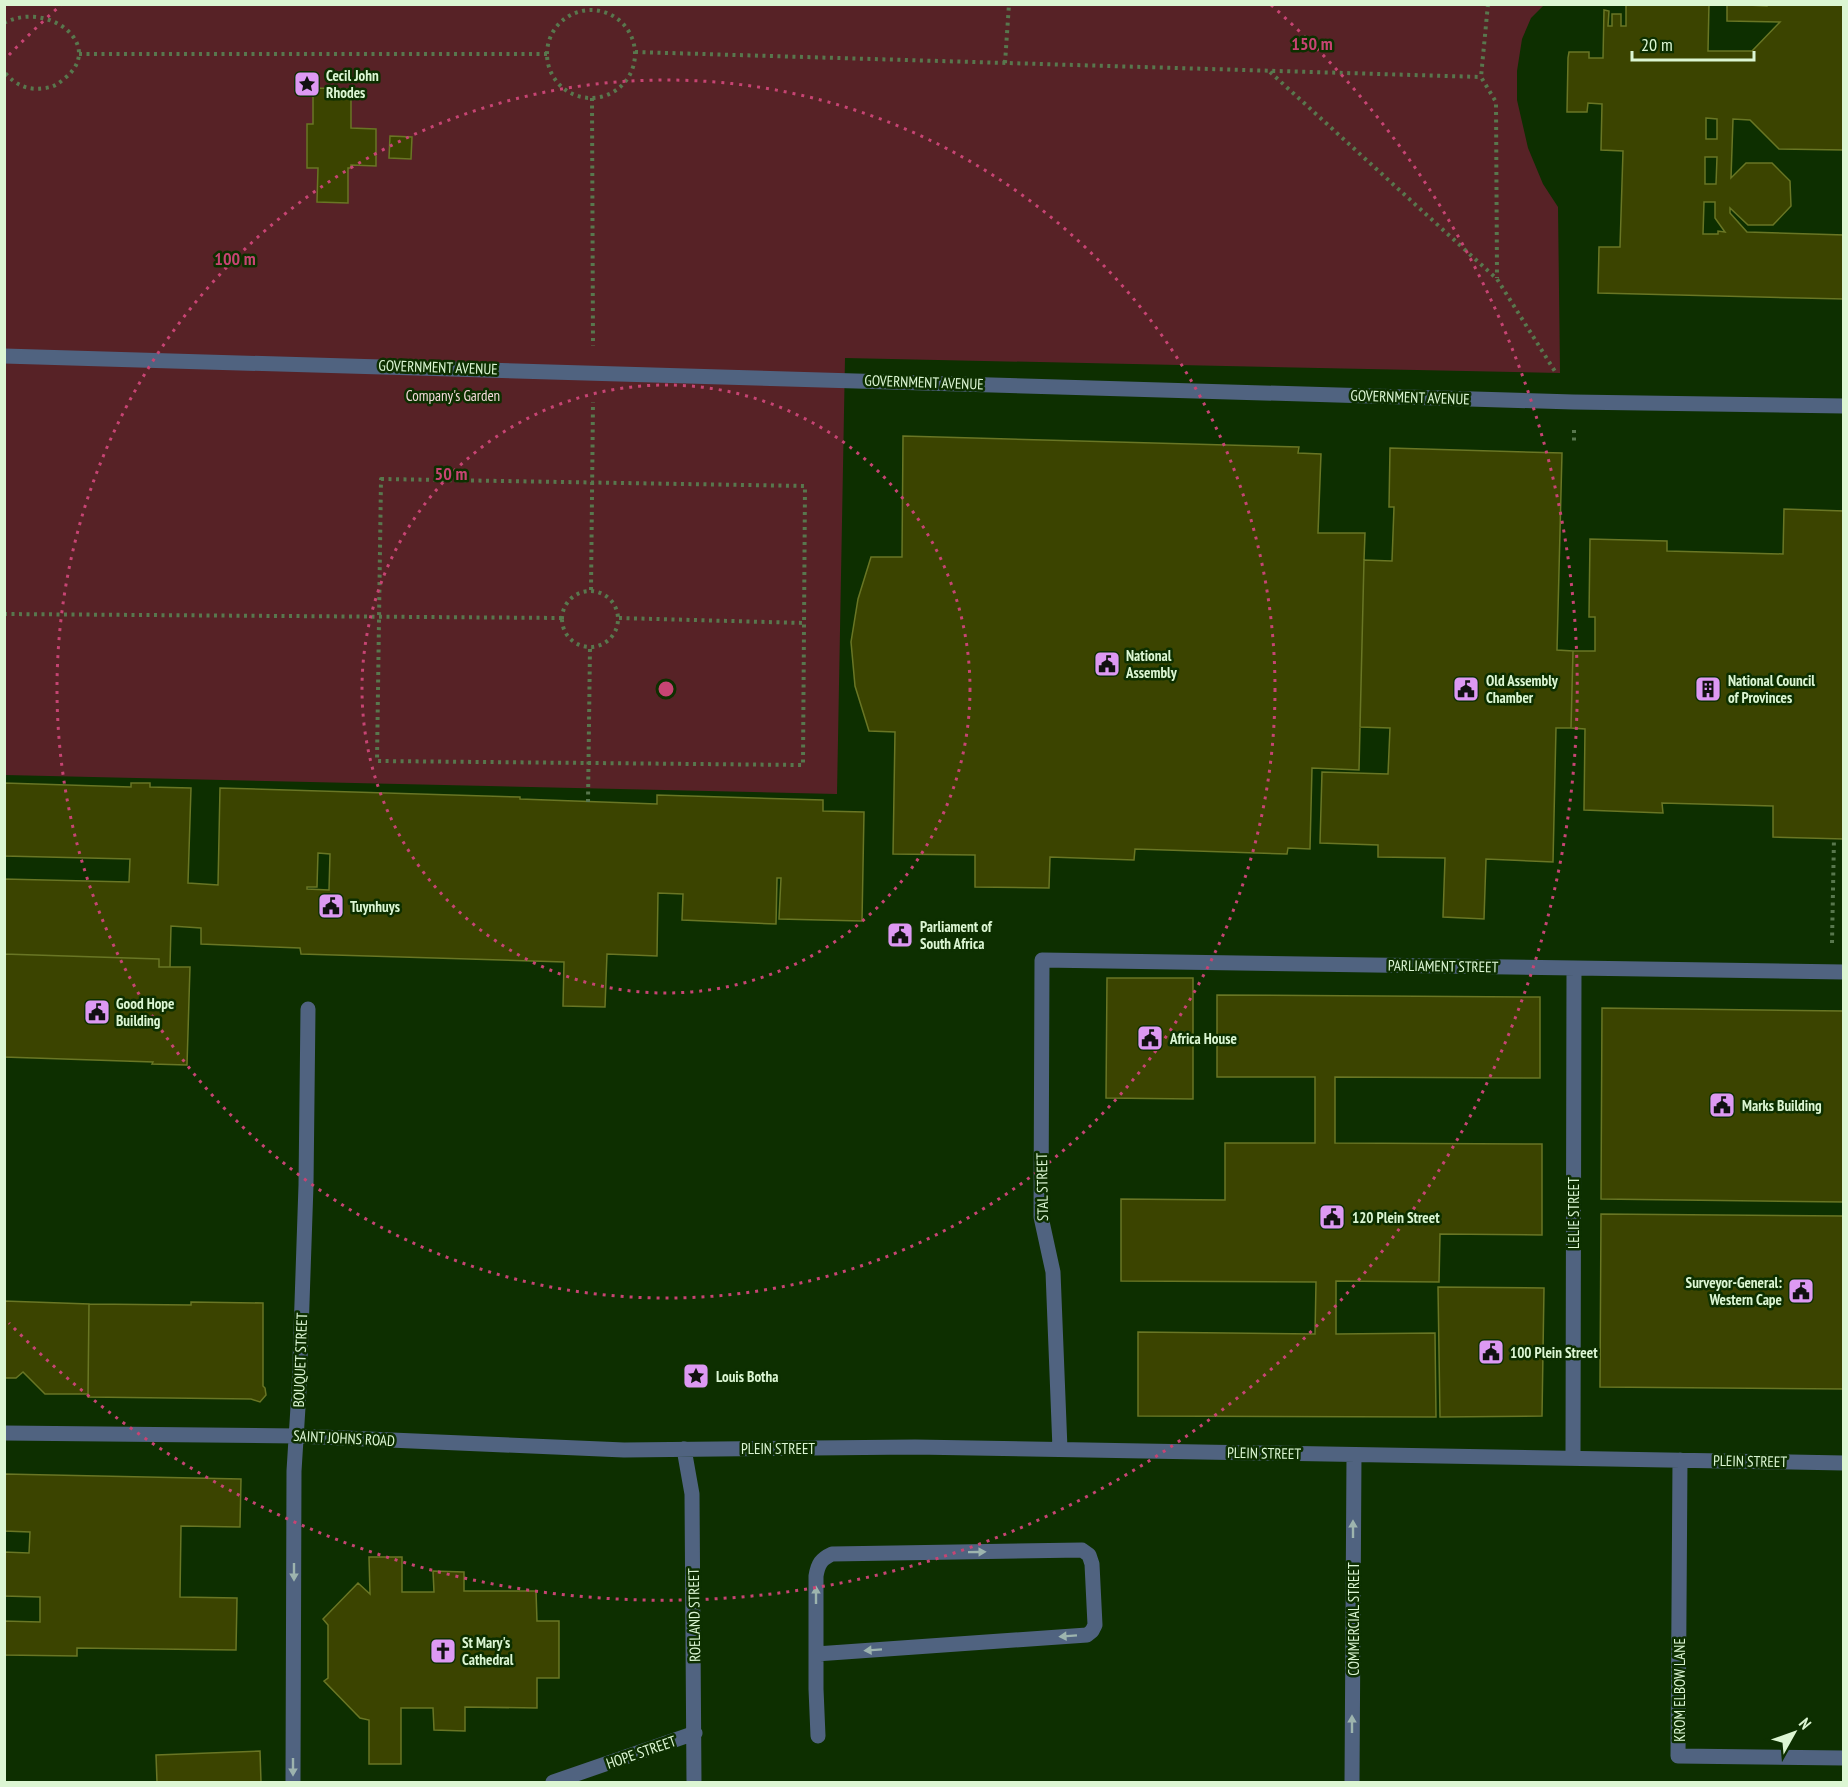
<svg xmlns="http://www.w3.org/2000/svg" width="1848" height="1787" font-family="'PT Sans Narrow',sans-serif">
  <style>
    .green { fill: #572226 }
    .building { fill: #3b4400; stroke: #697624; stroke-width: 1.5; fill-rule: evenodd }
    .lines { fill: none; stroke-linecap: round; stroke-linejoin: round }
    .path { stroke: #58774d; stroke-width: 4; stroke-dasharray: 3 4.5; stroke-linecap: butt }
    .minor { stroke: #506380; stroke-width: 15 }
    .oneway { fill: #9db4ae }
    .ring { fill: none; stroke: #c74473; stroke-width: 3; stroke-dasharray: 3 6 }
    .labels { text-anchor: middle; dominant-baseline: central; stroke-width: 5; stroke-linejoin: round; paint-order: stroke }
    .poi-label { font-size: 15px; font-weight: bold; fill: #dcf6d3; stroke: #0d2f00; text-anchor: start }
    .street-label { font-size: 15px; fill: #dcf6d3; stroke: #0d2f00 }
    .park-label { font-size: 15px; fill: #f4dada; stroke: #0d2f00 }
    .centre { fill: #c74473; stroke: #0d2f00; stroke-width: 3 }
    .ring-label { font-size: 18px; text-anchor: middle; font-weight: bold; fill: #c74473; stroke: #0d2f00; stroke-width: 5; stroke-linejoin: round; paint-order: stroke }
  </style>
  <rect width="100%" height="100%" fill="#0d2f00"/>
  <path class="green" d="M5,5H1544L1531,18L1522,39L1517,71V100L1528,148L1543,184L1558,207L1560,373L845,358L837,794L5,775Z"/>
  <path class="building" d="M1626,4H1709L1708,51H1752L1780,22L1727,21V4L1767,6V4H1844V150L1779,149L1750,120L1733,119L1731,178L1746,163H1772L1790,181L1791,206L1773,225H1748L1730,208V213L1747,232L1844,235V299L1598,293L1599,247H1620L1623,151L1601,150L1602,104L1588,103L1587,112H1567L1568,58L1569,52H1589V58H1603L1604,10L1609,11L1608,26H1612V14H1621V26H1626ZM1706,118L1717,119V139H1706ZM1705,157H1717L1716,184H1705ZM1704,202H1715V218L1725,232L1718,231V234H1703Z
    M313,88L351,89V128L376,129V166L351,165V168H348V203L317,202L318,168H307V124H313Z
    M390,136L412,137L411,159L389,158Z
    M903,436L1299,447L1298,453L1321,454L1318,533H1365L1364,560L1359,770L1312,768L1310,849L1288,848L1287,854L1135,849L1134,860L1050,857L1049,888L975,887V855L893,854L895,732L869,731L855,686L851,642L858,599L871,557H902Z
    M1390,448L1562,453L1557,650L1573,651L1571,728H1556L1553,862L1486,859L1484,919L1443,917L1445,858L1378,857V845L1320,843L1322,772L1388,774L1390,728L1360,727L1364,560L1392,561L1394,507H1389Z
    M1784,509L1844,511V839L1773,837V806L1662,803L1663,813L1584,810L1585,729L1571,728L1573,651H1595V617H1589L1590,539L1667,541V551L1783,554Z
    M4,783L131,787V783H150V787L191,788L188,883L218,885L220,788L520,797V799L657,804V795L823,800V811L864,812L862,921L779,919L781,878H777L776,924L682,920L683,894L658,893L657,956L607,954L605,1007L563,1006L564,962L301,954L300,948L201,944V928L171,926L170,967H159V959L4,954V879L129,882L130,859L4,856ZM318,853L330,854L329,890L307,889V887H317Z
    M4,954L159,959V967H190L187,1065L152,1064L153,1062L4,1057Z
    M1107,978H1193V1099L1106,1098Z
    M1217,995L1540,997V1078L1335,1077V1143L1542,1144V1235L1440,1234L1439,1282L1336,1281V1334L1435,1333L1436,1417L1138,1416V1332L1315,1334L1316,1282L1121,1281V1199L1225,1200V1143H1315V1077H1217Z
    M1602,1008L1844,1011V1202L1601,1199Z
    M1601,1214L1844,1216V1389L1600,1387Z
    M1438,1287L1544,1288L1542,1416L1440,1417Z
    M4,1301L89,1304L88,1394H45L23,1372L16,1378H4Z
    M191,1302L263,1303V1386L265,1388L266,1395L260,1402L251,1399L88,1397L89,1304L191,1305Z
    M4,1474L241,1479L240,1527L181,1526L180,1597L237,1598L236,1650L77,1648V1656L4,1655V1621L40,1622V1597L4,1596V1552L29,1553L30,1532L4,1531Z
    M369,1557H402V1592H434L433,1571L464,1572V1591H536L537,1621H559V1678H537V1708L465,1707V1731L434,1730L433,1708H401V1764H369V1720L360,1718L324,1681L328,1678V1625L323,1619L358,1583L370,1594Z
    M260,1751L261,1782H157L156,1755Z"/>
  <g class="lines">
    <path class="path" d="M1488,4L1481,77L1496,102L1497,278
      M547 54a44 44 0 1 1 88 0a44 44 0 1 1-88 0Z
      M4,23C48,0 106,45 65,78C58,84 54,87 45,88C27,91 16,85 4,72
      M635,52L1481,77
      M79,54H547
      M1005,63L1009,4
      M1270,72L1497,279L1556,373
      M592,98L593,346
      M1574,430V442
      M381,479L805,486L803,765L377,761Z
      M591,590L593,402
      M562 619a28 28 0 1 1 56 0a28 28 0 1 1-56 0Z
      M4,614L562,618
      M619,618L804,623
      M588,802L590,647
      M1832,943L1834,838"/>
    <path class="minor" d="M4,356L1573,402L1844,406
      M4,1433L297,1436L624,1450L915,1447L1844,1463
      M684,1449L692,1494L694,1782
      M1060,1449L1053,1272L1041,1217L1042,960L1844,972
      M1573,1457L1574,968
      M1680,1460L1678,1756L1844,1758
      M816,1654L1087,1635L1092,1631L1095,1625L1092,1564L1089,1555L1082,1550L832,1554C821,1559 818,1564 816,1576V1689L818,1736
      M293,1782L294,1471L299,1391L306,1185L308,1009
      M553,1782L695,1733
      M1352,1782L1354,1455"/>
  </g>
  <defs><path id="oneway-solid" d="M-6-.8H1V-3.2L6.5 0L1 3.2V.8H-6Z" transform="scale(1.5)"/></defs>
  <g class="oneway">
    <use href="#oneway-solid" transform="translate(1353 1529) rotate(-90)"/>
    <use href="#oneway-solid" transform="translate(977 1552) rotate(-1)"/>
    <use href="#oneway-solid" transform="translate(294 1572) rotate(90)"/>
    <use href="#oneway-solid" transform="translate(816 1595) rotate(-90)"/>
    <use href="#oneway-solid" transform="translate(1068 1636) rotate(176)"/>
    <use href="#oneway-solid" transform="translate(873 1650) rotate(176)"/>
    <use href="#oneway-solid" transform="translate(1352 1724) rotate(-90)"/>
    <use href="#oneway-solid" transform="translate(293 1767) rotate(90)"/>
  </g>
  <g class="ring">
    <circle cx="666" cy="689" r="304"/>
    <circle cx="666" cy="689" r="609"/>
    <path d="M9 55A913 913 0 0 1 61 5M1271 5A913 913 0 1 1 9 1323"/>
  </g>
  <defs>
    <symbol id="sight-square" viewBox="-11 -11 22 22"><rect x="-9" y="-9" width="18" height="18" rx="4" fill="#dd99f3" stroke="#0d2f00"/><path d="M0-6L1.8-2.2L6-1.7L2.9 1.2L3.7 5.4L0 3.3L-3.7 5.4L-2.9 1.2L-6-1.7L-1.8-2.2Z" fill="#111"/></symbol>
    <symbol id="civic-square" viewBox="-11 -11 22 22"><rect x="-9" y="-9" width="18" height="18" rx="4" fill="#dd99f3" stroke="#0d2f00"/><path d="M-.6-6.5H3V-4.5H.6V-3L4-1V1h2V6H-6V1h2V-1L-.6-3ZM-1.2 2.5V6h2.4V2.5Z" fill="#111"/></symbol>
    <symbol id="building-square" viewBox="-11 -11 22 22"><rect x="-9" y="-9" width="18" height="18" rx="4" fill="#dd99f3" stroke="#0d2f00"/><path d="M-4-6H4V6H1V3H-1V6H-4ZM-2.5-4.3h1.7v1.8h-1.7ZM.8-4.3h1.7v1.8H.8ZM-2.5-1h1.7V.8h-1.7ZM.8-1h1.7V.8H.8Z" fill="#111"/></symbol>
    <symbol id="church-square" viewBox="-11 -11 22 22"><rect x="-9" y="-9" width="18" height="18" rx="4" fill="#dd99f3" stroke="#0d2f00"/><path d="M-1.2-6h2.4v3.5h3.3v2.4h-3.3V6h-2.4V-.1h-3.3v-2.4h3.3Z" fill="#111"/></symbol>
  </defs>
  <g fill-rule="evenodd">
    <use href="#sight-square" x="292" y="69" width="30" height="30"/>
    <use href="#civic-square" x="1092" y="649" width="30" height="30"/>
    <use href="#civic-square" x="1451" y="674" width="30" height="30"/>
    <use href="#building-square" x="1693" y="674" width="30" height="30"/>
    <use href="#civic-square" x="316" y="891" width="30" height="30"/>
    <use href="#civic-square" x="885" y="920" width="30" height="30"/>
    <use href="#civic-square" x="82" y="997" width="30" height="30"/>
    <use href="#civic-square" x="1135" y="1023" width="30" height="30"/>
    <use href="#civic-square" x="1707" y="1090" width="30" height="30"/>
    <use href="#civic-square" x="1317" y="1202" width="30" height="30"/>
    <use href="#civic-square" x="1786" y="1276" width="30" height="30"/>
    <use href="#civic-square" x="1476" y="1337" width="30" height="30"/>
    <use href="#sight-square" x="681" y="1361" width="30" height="30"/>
    <use href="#church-square" x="428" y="1636" width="30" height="30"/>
  </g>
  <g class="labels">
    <g class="poi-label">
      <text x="326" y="75">Cecil John<tspan x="326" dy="17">Rhodes</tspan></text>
      <text x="1126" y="655">National<tspan x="1126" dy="17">Assembly</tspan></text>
      <text x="1486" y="680">Old Assembly<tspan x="1486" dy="17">Chamber</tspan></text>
      <text x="1728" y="680">National Council<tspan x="1728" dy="17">of Provinces</tspan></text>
      <text x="350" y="906">Tuynhuys</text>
      <text x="920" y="926">Parliament of<tspan x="920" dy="17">South Africa</tspan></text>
      <text x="116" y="1003">Good Hope<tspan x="116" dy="17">Building</tspan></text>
      <text x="1170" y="1038">Africa House</text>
      <text x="1742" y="1105">Marks Building</text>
      <text x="1352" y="1217">120 Plein Street</text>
      <text x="1782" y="1282" text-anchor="end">Surveyor-General:<tspan x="1782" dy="17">Western Cape</tspan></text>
      <text x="1510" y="1352">100 Plein Street</text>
      <text x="716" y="1376">Louis Botha</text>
      <text x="462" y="1642">St Mary's<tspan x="462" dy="17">Cathedral</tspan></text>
    </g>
    <g class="street-label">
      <text transform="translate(438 367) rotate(2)">GOVERNMENT AVENUE</text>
      <text transform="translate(924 382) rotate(2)">GOVERNMENT AVENUE</text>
      <text transform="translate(1410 397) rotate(2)">GOVERNMENT AVENUE</text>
      <text transform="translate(1443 966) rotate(1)">PARLIAMENT STREET</text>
      <text transform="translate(1042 1187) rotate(-91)">STAL STREET</text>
      <text transform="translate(1573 1213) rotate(-90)">LELIE STREET</text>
      <text transform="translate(300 1360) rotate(-88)">BOUQUET STREET</text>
      <text transform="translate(344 1438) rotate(3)">SAINT JOHNS ROAD</text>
      <text x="778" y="1448">PLEIN STREET</text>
      <text transform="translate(1264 1453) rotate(1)">PLEIN STREET</text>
      <text transform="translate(1750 1461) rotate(1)">PLEIN STREET</text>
      <text transform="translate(694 1615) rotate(-91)">ROELAND STREET</text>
      <text transform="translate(1353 1619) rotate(-90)">COMMERCIAL STREET</text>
      <text transform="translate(1679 1690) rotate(-90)">KROM ELBOW LANE</text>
      <text transform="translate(641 1752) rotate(-19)">HOPE STREET</text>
    </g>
    <g class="park-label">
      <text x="453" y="395">Company's Garden</text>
    </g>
  </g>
  <circle cx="666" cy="689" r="9" class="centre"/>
  <g class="ring-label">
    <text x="1312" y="50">150 m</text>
    <text x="235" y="265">100 m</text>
    <text x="451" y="480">50 m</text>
  </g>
  <rect width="1848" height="1787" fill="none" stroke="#dcf6d3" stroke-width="12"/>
  <g transform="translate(1794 1733) rotate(50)" stroke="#0d2f00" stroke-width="4.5" paint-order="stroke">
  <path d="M0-4.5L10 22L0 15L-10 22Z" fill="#dcf6d3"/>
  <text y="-9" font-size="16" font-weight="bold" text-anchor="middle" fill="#dcf6d3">N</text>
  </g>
  <path d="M1632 51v9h122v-9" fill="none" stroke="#dcf6d3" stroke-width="3"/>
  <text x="1641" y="51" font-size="18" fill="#dcf6d3" stroke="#0d2f00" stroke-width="4.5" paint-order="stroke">20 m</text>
</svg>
